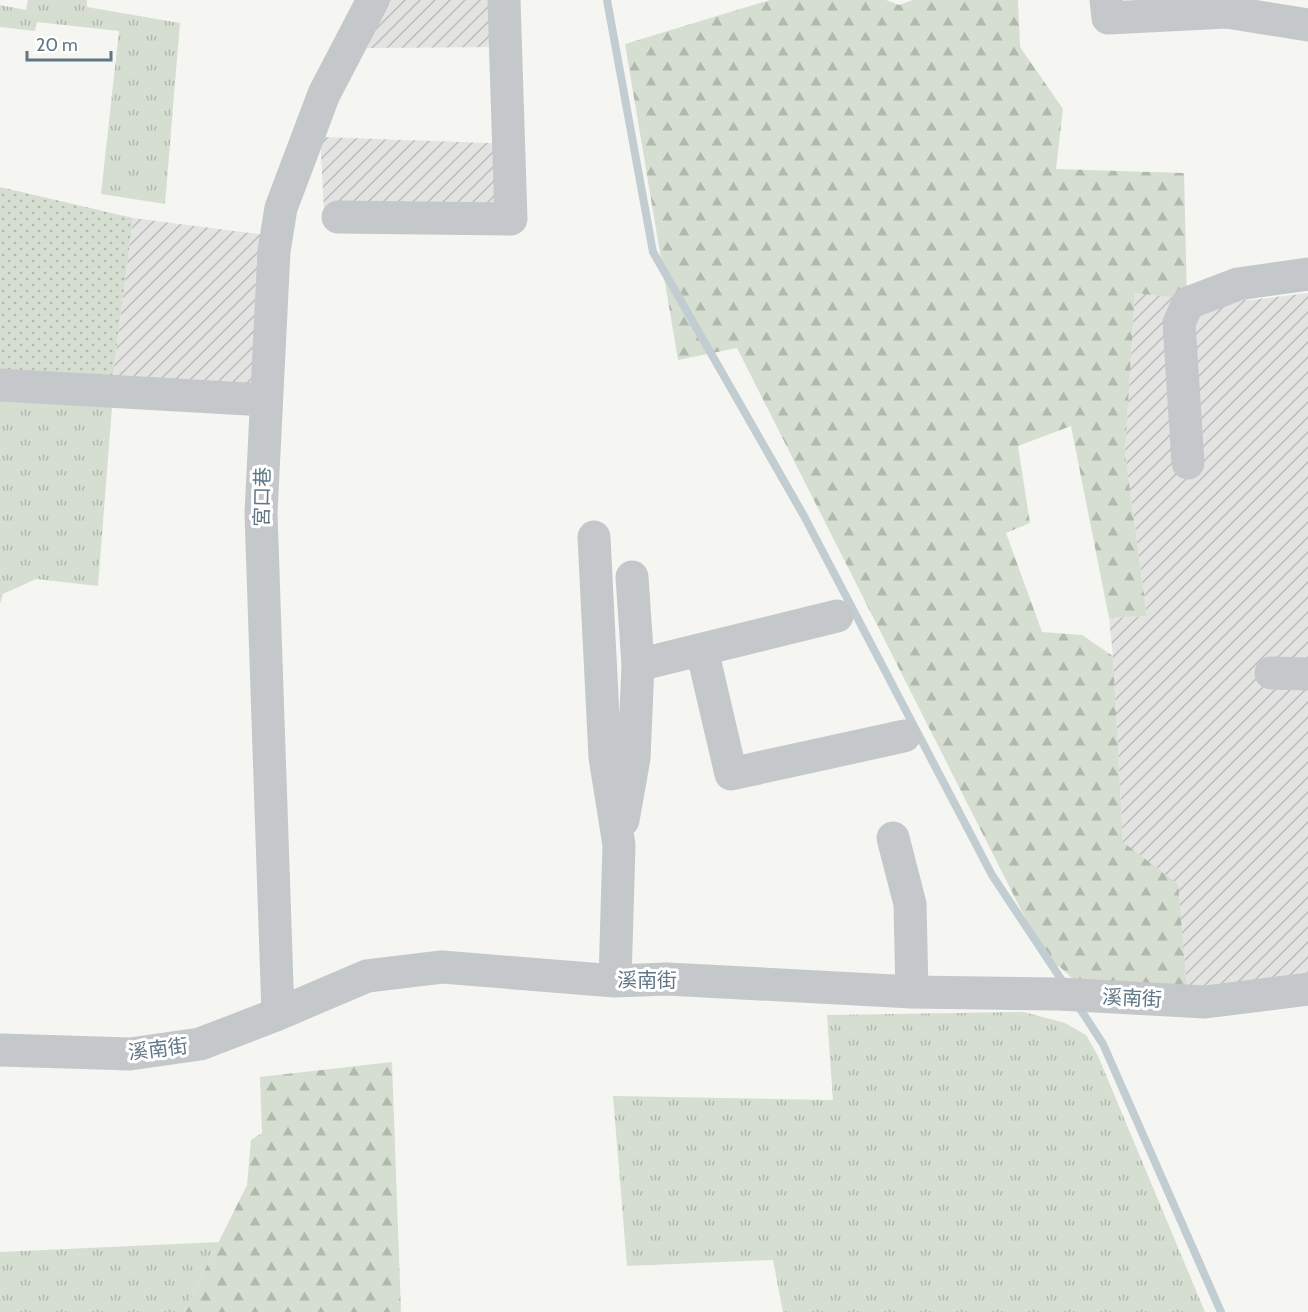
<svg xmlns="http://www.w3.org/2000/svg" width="1308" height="1312" font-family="Cabin,'Noto Sans TC',sans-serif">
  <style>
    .industrial { fill: url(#industrial-furrows) }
    .grass { fill: url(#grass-tufts) }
    .forest { fill: url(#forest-firs) }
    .garden { fill: url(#garden-dots) }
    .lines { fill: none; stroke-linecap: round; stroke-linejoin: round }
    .stream { stroke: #c2cdd2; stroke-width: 8 }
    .minor { stroke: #c4c8cb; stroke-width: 33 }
    .labels { text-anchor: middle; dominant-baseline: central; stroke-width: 6; stroke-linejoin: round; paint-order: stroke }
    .street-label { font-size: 20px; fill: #617685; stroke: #fff }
  </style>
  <defs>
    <pattern id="industrial-furrows" width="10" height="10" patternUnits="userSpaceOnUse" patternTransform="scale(1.5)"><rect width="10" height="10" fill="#e3e4e2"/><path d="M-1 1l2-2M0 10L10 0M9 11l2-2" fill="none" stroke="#bbbdbd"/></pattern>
    <pattern id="grass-tufts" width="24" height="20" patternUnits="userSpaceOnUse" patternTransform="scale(1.5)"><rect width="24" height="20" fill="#d6ded1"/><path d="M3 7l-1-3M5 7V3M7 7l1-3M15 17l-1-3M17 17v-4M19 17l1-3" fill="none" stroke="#b1b9af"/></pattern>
    <pattern id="forest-firs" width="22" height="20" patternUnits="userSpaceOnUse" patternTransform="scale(1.5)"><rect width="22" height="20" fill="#d6ded1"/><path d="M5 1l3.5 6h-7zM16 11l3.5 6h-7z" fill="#b1b9af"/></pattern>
    <pattern id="garden-dots" width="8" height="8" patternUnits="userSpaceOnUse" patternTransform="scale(1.5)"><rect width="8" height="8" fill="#d6ded1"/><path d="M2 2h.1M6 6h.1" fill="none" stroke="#b1b9af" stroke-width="1.8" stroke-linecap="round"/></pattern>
  </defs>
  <rect width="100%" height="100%" fill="#f5f5f1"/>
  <path class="industrial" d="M387,0H513L514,47L367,48Z
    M320,137L517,144L504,213L324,210Z
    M133,218L273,236L274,395L111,391Z
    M1135,292L1187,299L1251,300L1308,293V989H1187L1177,884L1123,842L1113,656L1109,618L1147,616L1125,453Z"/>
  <path class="grass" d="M28,0H87V7L180,23L165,204L101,194L119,31L37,22L35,31L0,27V5L26,10Z
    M0,399L112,407L98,586L36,579L3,594L0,604Z
    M1024,1012L1065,1023L1086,1035L1098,1056L1205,1312H783L773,1260L627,1266L613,1096L833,1100L827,1015Z
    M219,1242L184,1312H0V1252Z"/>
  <path class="forest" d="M770,0H886L899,5L913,0H1018L1020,47L1063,109L1056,169L1184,173L1187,299L1135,293L1125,453L1147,616L1109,618L1071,426L1018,446L1030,523L1006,533L1042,632L1082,635L1113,656L1123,842L1178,884L1187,989L1080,986L1059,966L1050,967L737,348L678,360L625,44Z
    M392,1062L401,1312H184L247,1185L251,1140L262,1133L260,1077Z"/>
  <path class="garden" d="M0,187L133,218L111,391L0,385Z"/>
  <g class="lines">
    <path class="stream" d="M607,0L653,252L804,516L992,875L1065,985
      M1077,1004L1103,1044L1221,1312"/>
    <path class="minor" d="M1106,0L1108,18L1227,12L1308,25
      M338,217L511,219L504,0
      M0,385L266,400
      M1188,463L1179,323L1188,303L1238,284L1308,274
      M594,537L605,757L619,845L615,981
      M702,650L731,774L904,736
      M638,665L837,616
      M1271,673L1308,674
      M623,820L634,758L638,665L632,577
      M893,838L910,904L912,992
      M278,1014L261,513L274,251L281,208L324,94L373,0
      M0,1050L130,1054L200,1044L278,1014L367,976L442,967L615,981L667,979L912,992L1059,994L1205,1002L1308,989"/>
  </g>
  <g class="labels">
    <g class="street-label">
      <text transform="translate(262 497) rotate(-89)">宮口巷</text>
      <text x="647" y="980">溪南街</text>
      <text transform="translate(1132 998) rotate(3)">溪南街</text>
      <text transform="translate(158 1049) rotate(-7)">溪南街</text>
    </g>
  </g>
  <path d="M27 51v9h84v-9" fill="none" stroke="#617685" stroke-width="3"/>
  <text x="36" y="51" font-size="18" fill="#617685" stroke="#ffffff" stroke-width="4.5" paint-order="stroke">20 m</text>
</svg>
